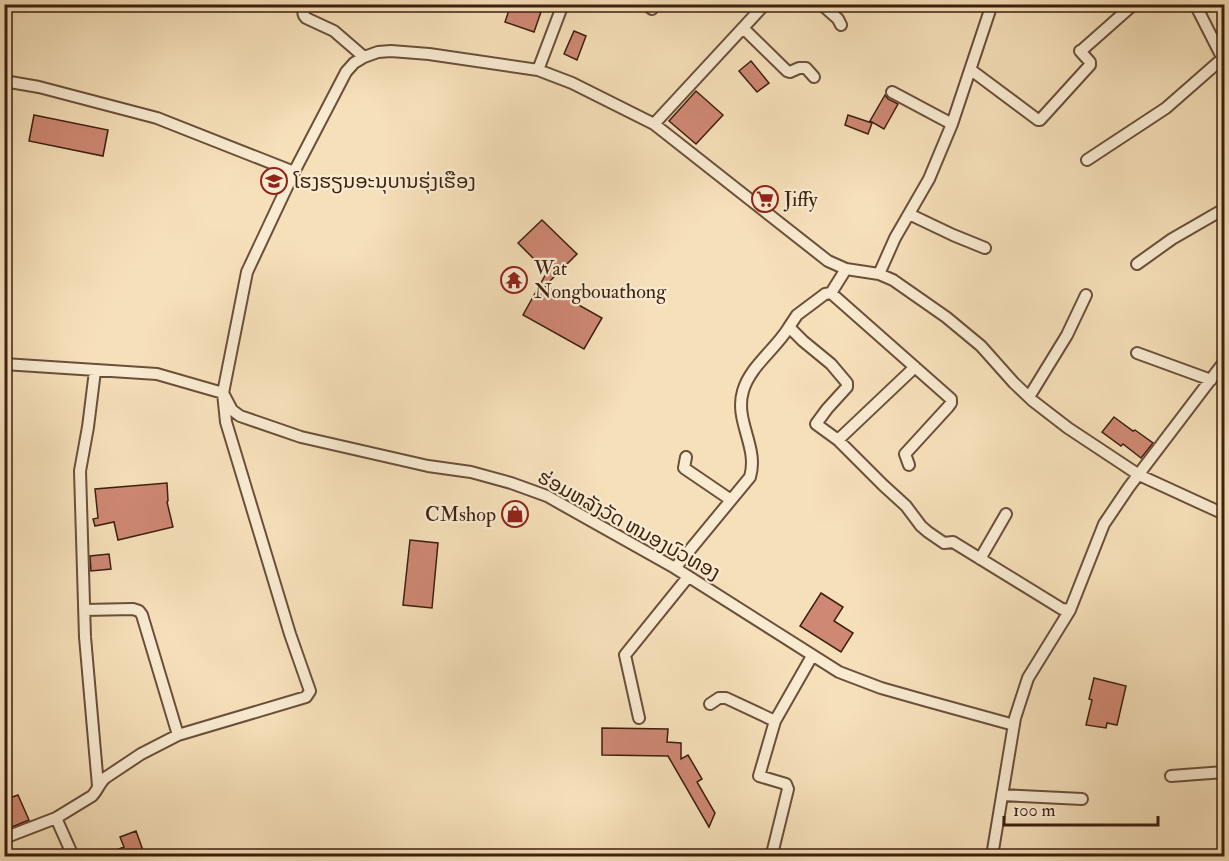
<svg xmlns="http://www.w3.org/2000/svg" width="1229" height="861" font-family="'IM FELL Double Pica','Noto Sans Lao',serif">
  <style>
    .building { fill: #cf8874; stroke: #3c1f0f; stroke-width: 1.5 }
    .lines { fill: none; stroke-linecap: round; stroke-linejoin: round }
    .minor-casing { stroke: #6a4f3a; stroke-width: 14 }
    .minor { stroke: #f9ebd2; stroke-width: 10 }
    .labels { text-anchor: middle; dominant-baseline: central; stroke-width: 4.5; stroke-linejoin: round; paint-order: stroke }
    .poi-label { font-size: 20px; fill: #3c1f0f; stroke: #f9ebd2; text-anchor: start }
    .street-label { font-size: 20px; fill: #3c1f0f; stroke: #f9ebd2 }
  </style>
  <rect width="100%" height="100%" fill="#f6e0ba"/>
  <filter id="stains"><feTurbulence type="fractalNoise" baseFrequency=".00333" numOctaves="4"/><feColorMatrix values="0 0 0 0 .2 0 0 0 0 .09 0 0 0 0 .02 0 0 0 .5 -.17"/></filter>
  <radialGradient id="worn" r=".72"><stop offset=".6" stop-color="#630" stop-opacity="0"/><stop offset="1" stop-color="#630" stop-opacity=".3"/></radialGradient>
  <path class="building" d="M511,4H520L541,12L534,32L505,22Z
    M574,31L586,36L577,60L564,54Z
    M751,61L769,83L757,92L739,71Z
    M696,91L723,115L696,144L669,121Z
    M885,95L888,99L898,104L884,129L870,121Z
    M34,115L108,130L103,156L29,141Z
    M848,115L872,123L868,134L845,125Z
    M542,220L577,254L545,286L602,318L584,349L523,315L547,272L518,243Z
    M1114,417L1133,431L1135,430L1153,443L1141,458L1123,444L1121,446L1102,432Z
    M167,483L168,501L167,502L173,527L118,540L114,522L95,526L93,519L98,518L95,489Z
    M410,540L438,543L432,608L403,605Z
    M109,554L111,569L91,571L90,556Z
    M821,593L843,607L834,621L853,633L841,652L800,626Z
    M1094,678L1126,686L1117,725L1107,723L1106,728L1086,725L1092,700L1089,699Z
    M602,728L668,729L667,742L681,743V759L688,755L702,779L697,782L715,813L709,827L668,756L602,755Z
    M18,795L29,820L12,827L4,810V800Z
    M136,831L145,856H101L124,847L120,837Z"/>
  <g class="lines">
    <defs>
      <path id="minor" d="M305,4C303,10 302,14 306,18L334,31L364,57
        M646,4L652,9
        M821,4L838,19L841,25
        M1195,4L1224,61
        M743,28L787,71L790,72L799,68H806L814,77
        M538,70L563,4
        M971,70L1038,120H1040L1090,65V62L1080,51L1082,50L1134,4
        M4,81L39,87L157,118L294,172
        M892,92L952,124
        M654,124L765,4
        M1087,160L1166,108L1223,58
        M909,214L953,235L985,248
        M1137,264L1172,239L1224,209
        M879,274L895,238L929,179L952,124L992,4
        M831,293L951,399V403L948,407L905,454L909,465
        M1137,353L1211,380
        M4,364L157,374L223,393L232,410L240,416L301,437L428,466L471,472L511,483L547,496L675,568L839,672L881,688L927,701L1014,725
        M915,367L838,440L883,485L906,506L921,526L928,532L944,543L953,542L1062,609L1070,610
        M95,371L88,427L80,471L85,637L98,786
        M1029,397L1067,335L1086,295
        M838,440L816,424L827,409L847,387V383L831,364L803,341L789,327L797,315L825,294L831,293L846,269
        M686,457L684,468L731,500
        M980,559L1006,514
        M675,568L750,477C759,447 734,421 743,391C750,366 776,349 789,327
        M84,610L133,609L139,611L142,615L178,735
        M710,704L719,698H726L775,721
        M639,718L625,655L688,577
        M1171,776L1224,772
        M1002,795L1082,799
        M56,818L73,856
        M4,838L56,818L92,796C97,791 99,784 105,778L141,754L178,735L306,697L310,691L290,634L226,422L223,393L247,272L294,172L346,72L354,63L364,57L378,52L391,51L429,54L538,70L572,83L654,124L828,261L846,269L879,274L893,280L946,317L981,346L1014,383L1033,401L1068,428L1139,475L1224,514
        M773,856L772,854L788,789L786,784L759,776L775,721L812,656
        M992,856L1015,718L1028,678L1070,610L1104,524L1129,487L1224,362"/>
    </defs>
    <use href="#minor" class="minor-casing"/>
    <use href="#minor" class="minor"/>
  </g>
  <defs>
    <symbol id="school-ring" viewBox="-11 -11 22 22"><circle r="9.5" fill="#f9ebd2" stroke="#8f2418" stroke-width="1.5"/><path d="M0-5L7-2L0 1L-7-2ZM-4 1L0 2.5L4 1V4Q0 6-4 4Z" fill="#8f2418"/></symbol>
    <symbol id="supermarket-ring" viewBox="-11 -11 22 22"><circle r="9.5" fill="#f9ebd2" stroke="#8f2418" stroke-width="1.5"/><path d="M-6-5.5h2.5l.6 2H6L4.5 2H-2.5L-4.4-4H-6ZM-1.5 3.2a1.3 1.3 0 1 0 .1 0ZM3 3.2a1.3 1.3 0 1 0 .1 0Z" fill="#8f2418"/></symbol>
    <symbol id="temple-ring" viewBox="-11 -11 22 22"><circle r="9.5" fill="#f9ebd2" stroke="#8f2418" stroke-width="1.5"/><path d="M0-6L5-2H3V0L6.5 2.5H4V6H1.5V3h-3V6H-4V2.5H-6.5L-3 0V-2H-5Z" fill="#8f2418"/></symbol>
    <symbol id="shop-ring" viewBox="-11 -11 22 22"><circle r="9.5" fill="#f9ebd2" stroke="#8f2418" stroke-width="1.5"/><path d="M-5-2.5h2.3a2.7 3.5 0 0 1 5.4 0H5L5.5 6h-11ZM-1.5-2.5h3a1.5 2.3 0 0 0-3 0Z" fill="#8f2418"/></symbol>
  </defs>
  <g fill-rule="evenodd">
    <use href="#school-ring" x="259" y="166" width="30" height="30"/>
    <use href="#supermarket-ring" x="750" y="184" width="30" height="30"/>
    <use href="#temple-ring" x="499" y="265" width="30" height="30"/>
    <use href="#shop-ring" x="500" y="499" width="30" height="30"/>
  </g>
  <g class="labels">
    <g class="poi-label">
      <text x="294" y="181">ໂຮງຮຽນອະນຸບານຮຸ່ງເຮືອງ</text>
      <text x="784" y="199">Jiffy</text>
      <text x="534" y="268">Wat<tspan x="534" dy="23">Nongbouathong</tspan></text>
      <text x="496" y="514" text-anchor="end">CMshop</text>
    </g>
    <g class="street-label">
      <text transform="translate(629 525) rotate(29)">ຮ່ອມຫລັງວັດ ຫນອງບົວທອງ</text>
    </g>
  </g>
  <rect width="1229" height="861" fill="none" stroke="#f6e0ba" stroke-width="24"/>
  <rect x="6" y="6" width="1217" height="849" fill="none" stroke="#3c1f0f" stroke-width="3"/>
  <rect x="12" y="12" width="1205" height="837" fill="none" stroke="#3c1f0f" stroke-width="1.5"/>
  <path d="M1004 816v9h154v-9" fill="none" stroke="#3c1f0f" stroke-width="3"/>
  <text x="1013" y="816" font-size="18" fill="#3c1f0f" stroke="#f9ebd2" stroke-width="4.5" paint-order="stroke">100 m</text>
  <rect width="100%" height="100%" filter="url(#stains)"/>
  <rect width="100%" height="100%" fill="url(#worn)"/>
</svg>
